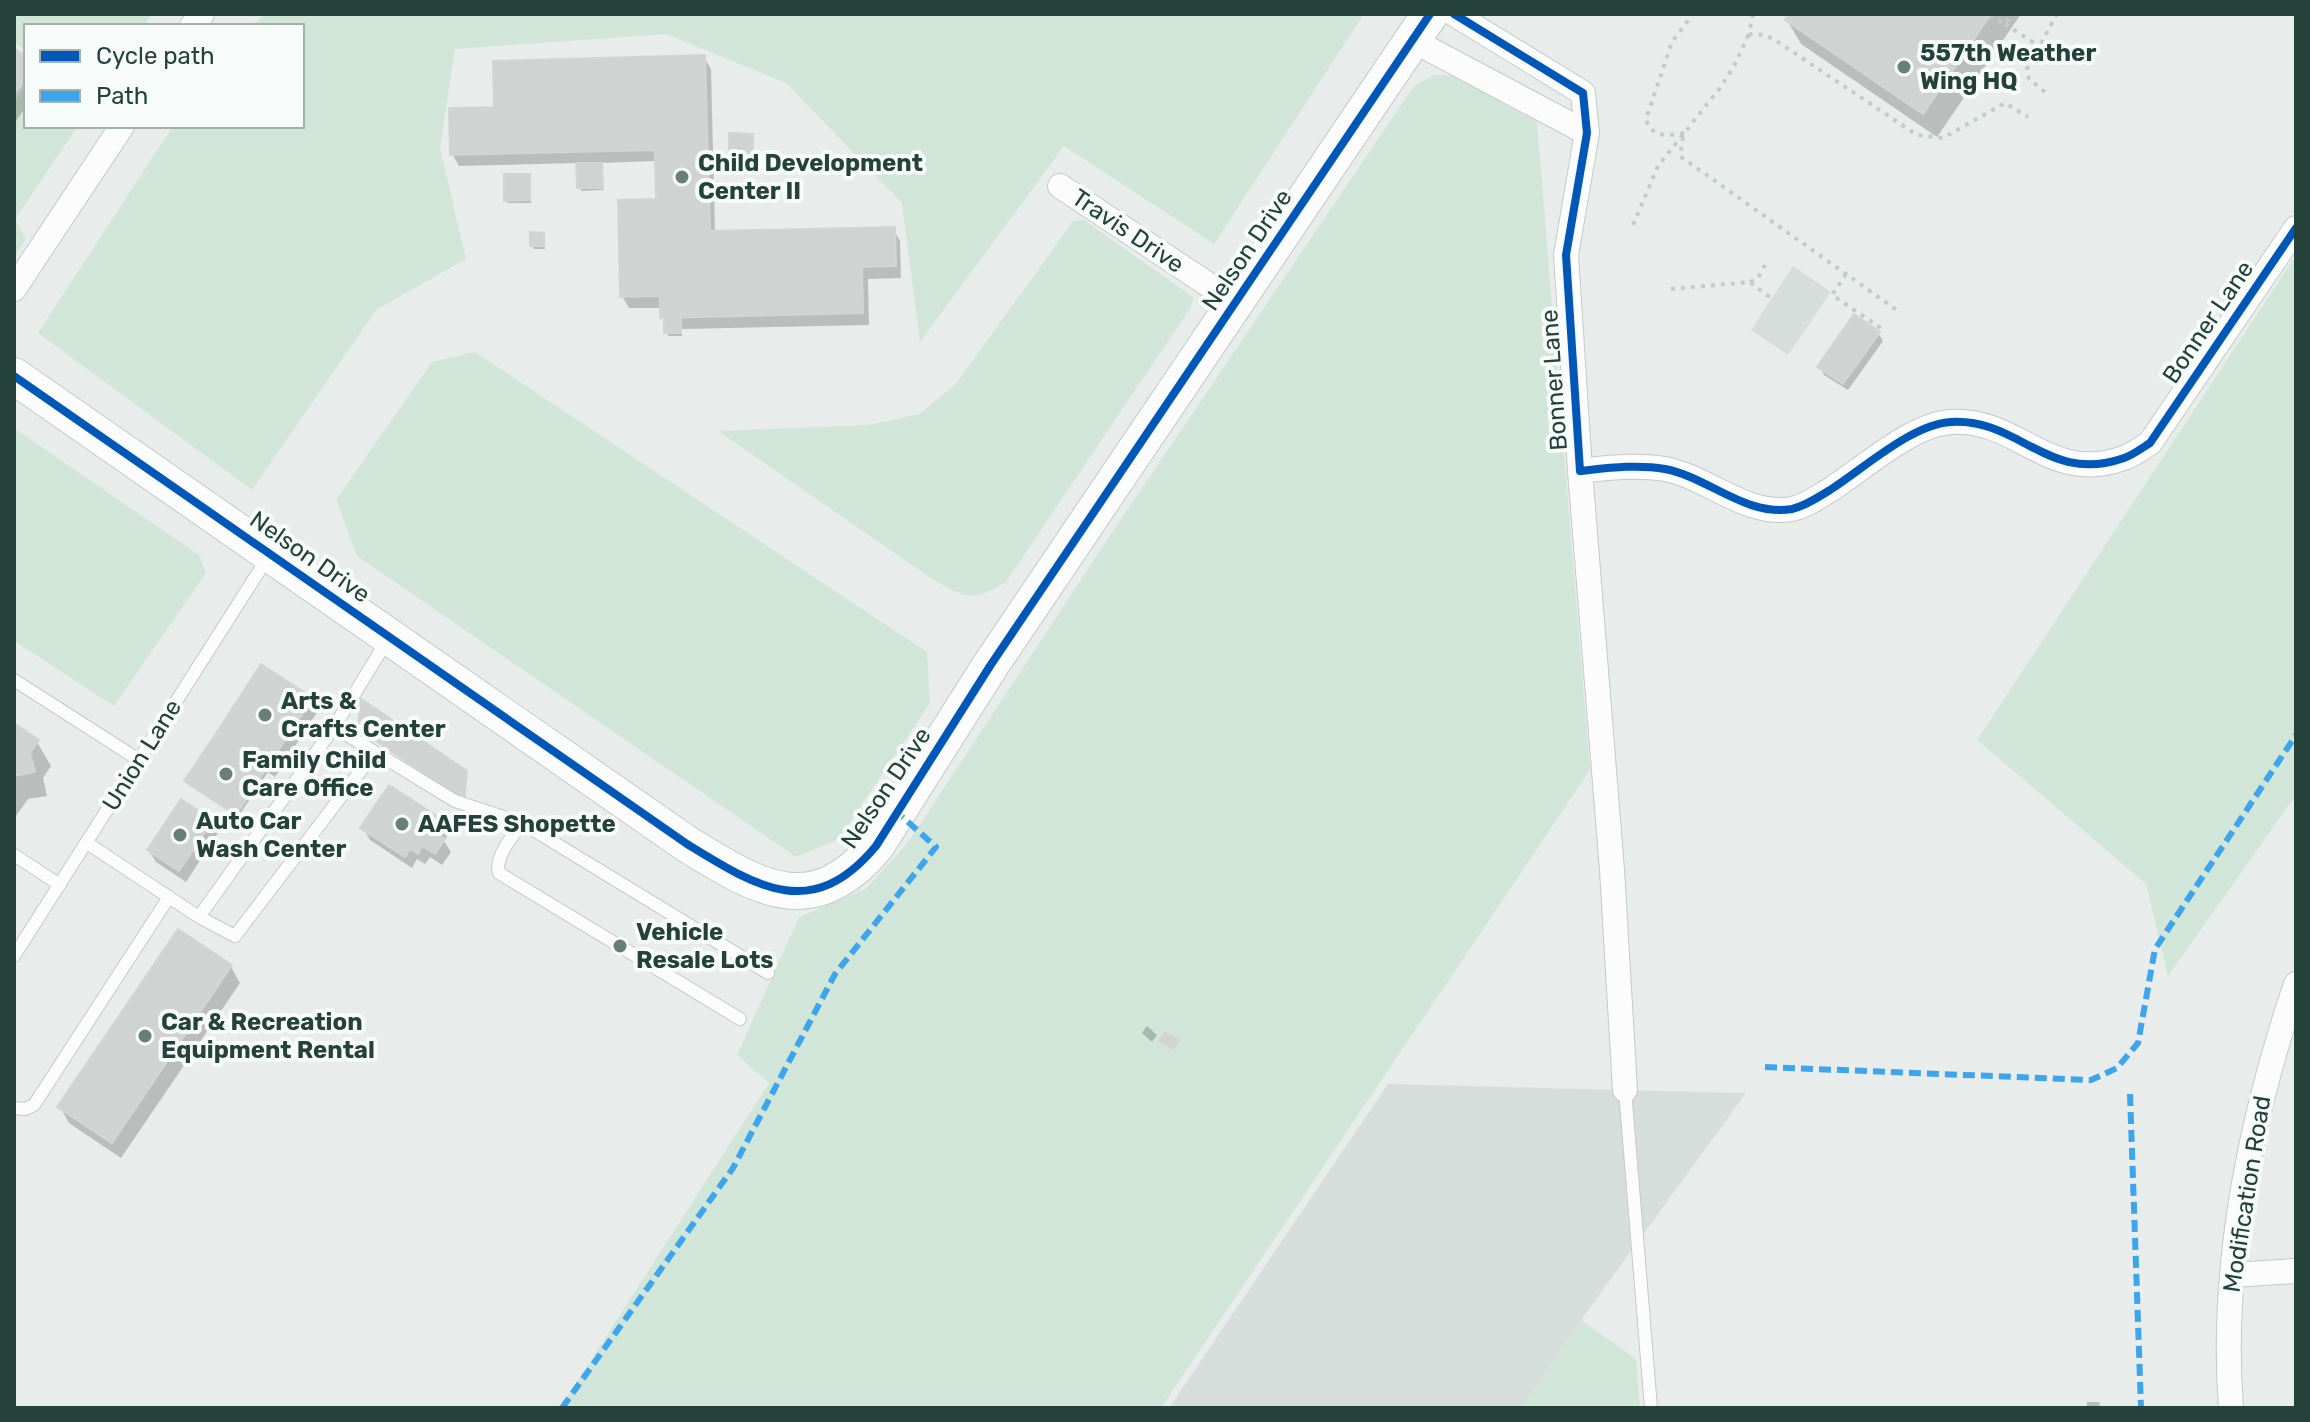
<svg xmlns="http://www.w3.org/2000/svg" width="2310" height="1422" font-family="Rubik,sans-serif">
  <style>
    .built { fill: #d6dedb }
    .green { fill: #d1e6d8 }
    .shadow { fill: #0003 }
    .building { fill: #cfd4d2; stroke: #d1d6d4; stroke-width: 2 }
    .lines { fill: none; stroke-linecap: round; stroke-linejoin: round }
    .lane-casing { stroke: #c5cac8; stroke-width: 14 }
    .street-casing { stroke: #c5cac8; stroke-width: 26 }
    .secondary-casing { stroke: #c3cbc8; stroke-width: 38 }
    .path { stroke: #c3ccca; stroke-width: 4; stroke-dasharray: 4 6; stroke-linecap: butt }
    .lane { stroke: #fcfcfc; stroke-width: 12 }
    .street { stroke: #fcfcfc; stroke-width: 24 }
    .secondary { stroke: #fcfcfc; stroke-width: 36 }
    .quiet { stroke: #3ea4ec; stroke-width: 6; stroke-dasharray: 12 6; stroke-linecap: butt }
    .cycleway-casing { stroke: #f7fbf9; stroke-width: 13 }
    .cycleway { stroke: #0057b8; stroke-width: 8 }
    .poi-dot { fill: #697e78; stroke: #f7fbf9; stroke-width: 3 }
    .labels { text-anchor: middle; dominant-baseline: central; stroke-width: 8; stroke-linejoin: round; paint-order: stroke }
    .poi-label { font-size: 24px; font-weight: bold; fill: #24423a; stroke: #f7fbf9; text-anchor: start }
    .street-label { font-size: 24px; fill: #24423a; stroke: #f7fbf9 }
  </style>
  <rect width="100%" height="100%" fill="#e8edeb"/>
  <path class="built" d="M1793,266L1831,292L1788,355L1751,330Z
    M1388,1084L1746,1093L1581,1320L1522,1408H1169Z"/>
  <path class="green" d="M14,14H152L144,26H26V51L14,43Z
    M265,14H1364L1214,244L1064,146L920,342L902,203L786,83L666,34L455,49L440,148L466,259L376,310L252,490L38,333L173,126H302V26H252Z
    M1434,75L1456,76L1537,122L1590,770L1161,1408H560L769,1083L737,1055L799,917L866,889L909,841L1117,525L1414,86Z
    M26,85V126H78L15,219L26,239L14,257V103Z
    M1084,220L1193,297L1191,307L1006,582C973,603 963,597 932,579L718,431L869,425L919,414L956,384L1073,221Z
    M2296,255V795L2168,976L2146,884L1977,740Z
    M475,352L927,652L930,703L839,839L796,857L357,556L336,500L432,362Z
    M14,428L199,555L206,573L114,706L16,642L14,644Z
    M1581,1320L1636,1359L1640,1408H1522Z"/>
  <path class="shadow" d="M1791,14H2021L1937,137L1801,44L1787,20Z
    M14,51L26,59V106L14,124Z
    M704,57L711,69L715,233L893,229L900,241L901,278L868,279L869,325L682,329V336H668L662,308H629L622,296L658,201L657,161L600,163L603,168V190L581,191L578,163L459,166L452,154L496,109Z
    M752,136L754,159L733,160L731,157Z
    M529,176L531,203H508L506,200Z
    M543,235L545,249H534L532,246Z
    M1878,333L1883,341L1848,390L1824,375L1820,367Z
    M311,700L318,711L275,777L268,772L238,817L188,784L186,781Z
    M14,726L37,742L51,766L43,778L47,796L28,799L14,819Z
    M360,728L465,772L467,776L465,801Z
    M390,787L442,822L449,833L444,841L451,852L442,865L430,857L425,864L417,859L412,868L370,840L363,828Z
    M211,821L218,833L186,882L156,862L149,851Z
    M179,932L231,967L240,983L121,1158L69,1123L60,1107Z
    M1147,1026L1157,1035L1152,1042L1142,1033Z
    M2087,1402H2099L2101,1408H2087Z"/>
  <path class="building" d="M1789,14H1991L1923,114L1785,20Z
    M14,48L26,56V78L14,95Z
    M705,55L710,231L895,227L896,266L862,267L863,313L660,318V296L620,297L618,200L656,199L655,150L450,155L449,108L494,107L493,61Z
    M729,133L753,134V157H729Z
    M576,163H602L603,188H577Z
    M504,174H530V200L504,201Z
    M530,232L544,233V246H530Z
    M1854,314L1880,332L1843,384L1817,367Z
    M664,318H681V333H664Z
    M261,664L313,698L268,766L217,732Z
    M360,698L467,771L464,800L358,729Z
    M14,723L39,740L30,753L35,772L14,776Z
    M217,732L268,766L236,815L184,781Z
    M389,785L443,820L435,832L445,839L435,854L422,846L418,854L410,849L405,857L360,828Z
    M181,799L213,820L179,871L147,850Z
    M178,929L232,965L112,1143L57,1107Z
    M1165,1032L1179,1040L1173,1049L1159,1041Z"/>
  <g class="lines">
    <defs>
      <path id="lane" d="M14,680L139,760
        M334,727L455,801L522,823L768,973
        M522,823C513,836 494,857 499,873L740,1019
        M87,843L199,917L235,936L375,752
        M14,855L60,885
        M199,917L334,727L388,639
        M14,956L268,557
        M1625,1090L1651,1408
        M14,1108L25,1109L34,1105L169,897"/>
      <path id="street" d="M1454,14L1583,93L1587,133L1566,255L1580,471C1608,468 1637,464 1665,469C1708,477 1746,517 1792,509C1806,506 1818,497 1830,490C1863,469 1912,424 1951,422C2020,418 2048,485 2124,458C2133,455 2142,448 2150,443L2296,228
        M192,26L202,14
        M1412,40L1587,133
        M1060,186L1236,303
        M14,289L122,126
        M1580,471L1612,870L1625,1090
        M2232,1275L2296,1271
        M2231,1408C2220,1264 2250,1120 2296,984"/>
      <path id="secondary" d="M14,376L687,844C757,887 812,923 876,846L990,666L1430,14"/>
    </defs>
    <use href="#lane" class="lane-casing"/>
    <use href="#street" class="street-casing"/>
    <use href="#secondary" class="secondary-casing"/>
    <path class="path" d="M1753,14L1749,34L1765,35L1775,40L1917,135L1943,138L2005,103L2028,117
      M1990,15L2005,24L2011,14
      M2005,24L2065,63
      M2045,92L2029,79L2027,69L2057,14
      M1684,133C1668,136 1651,138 1646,119L1672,42L1693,14
      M1683,137L1680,156L1898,311
      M1633,225L1658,166L1720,88L1734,66L1749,34
      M1846,274L1832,295L1884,330
      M1750,282L1758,278L1765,265
      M1671,289L1750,282L1772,299"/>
    <use href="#lane" class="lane"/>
    <use href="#street" class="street"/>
    <use href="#secondary" class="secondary"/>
    <path class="quiet" d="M1765,1067L2091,1080L2117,1068L2138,1043L2155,949L2296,735
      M2130,1094L2141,1408
      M562,1408L733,1168L835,974L936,847L897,812"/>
    <defs>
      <path id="cycleway" d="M1454,14L1583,93L1587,133L1566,255L1580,471C1608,468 1637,464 1665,469C1708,477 1746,517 1792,509C1806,506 1818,497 1830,490C1863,469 1912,424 1951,422C2020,418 2048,485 2124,458C2133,455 2142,448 2150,443L2296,228
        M14,376L687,844C757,887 812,923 876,846L990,666L1430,14"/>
    </defs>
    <use href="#cycleway" class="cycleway-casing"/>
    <use href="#cycleway" class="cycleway"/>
  </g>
  <g class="poi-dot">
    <circle cx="1904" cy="67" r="8"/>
    <circle cx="682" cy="177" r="8"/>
    <circle cx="265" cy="715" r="8"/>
    <circle cx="226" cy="774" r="8"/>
    <circle cx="402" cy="824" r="8"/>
    <circle cx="180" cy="835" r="8"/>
    <circle cx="620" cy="946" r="8"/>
    <circle cx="145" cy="1036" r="8"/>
  </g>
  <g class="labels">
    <g class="poi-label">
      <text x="1920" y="53">557th Weather<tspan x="1920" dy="28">Wing HQ</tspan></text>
      <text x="698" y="163">Child Development<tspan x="698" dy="28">Center II</tspan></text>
      <text x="281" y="701">Arts &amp;<tspan x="281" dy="28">Crafts Center</tspan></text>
      <text x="242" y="760">Family Child<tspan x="242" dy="28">Care Office</tspan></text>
      <text x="196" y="821">Auto Car<tspan x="196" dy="28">Wash Center</tspan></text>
      <text x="418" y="824">AAFES Shopette</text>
      <text x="636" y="932">Vehicle<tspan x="636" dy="28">Resale Lots</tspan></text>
      <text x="161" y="1022">Car &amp; Recreation<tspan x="161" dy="28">Equipment Rental</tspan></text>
    </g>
    <g class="street-label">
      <text transform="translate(1128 231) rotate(34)">Travis Drive</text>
      <text transform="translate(1247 250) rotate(-56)">Nelson Drive</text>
      <text transform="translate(2208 322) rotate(-56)">Bonner Lane</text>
      <text transform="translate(1554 380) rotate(-94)">Bonner Lane</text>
      <text transform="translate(310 557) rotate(35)">Nelson Drive</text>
      <text transform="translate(142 755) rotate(-58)">Union Lane</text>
      <text transform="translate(886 788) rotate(-56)">Nelson Drive</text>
      <text transform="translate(2247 1194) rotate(-81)">Modification Road</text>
    </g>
  </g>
  <rect width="2310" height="1422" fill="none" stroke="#24423a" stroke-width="32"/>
  <rect x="24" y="24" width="280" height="104" fill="#f7fbf9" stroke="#a3b1ad" stroke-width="2"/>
  <rect x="40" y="50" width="40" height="12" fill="#0057b8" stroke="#a3b1ad" stroke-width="2"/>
  <text x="96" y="64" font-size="24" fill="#24423a">Cycle path</text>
  <rect x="40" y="90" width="40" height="12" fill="#3ea4ec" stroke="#a3b1ad" stroke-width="2"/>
  <text x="96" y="104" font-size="24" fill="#24423a">Path</text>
</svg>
